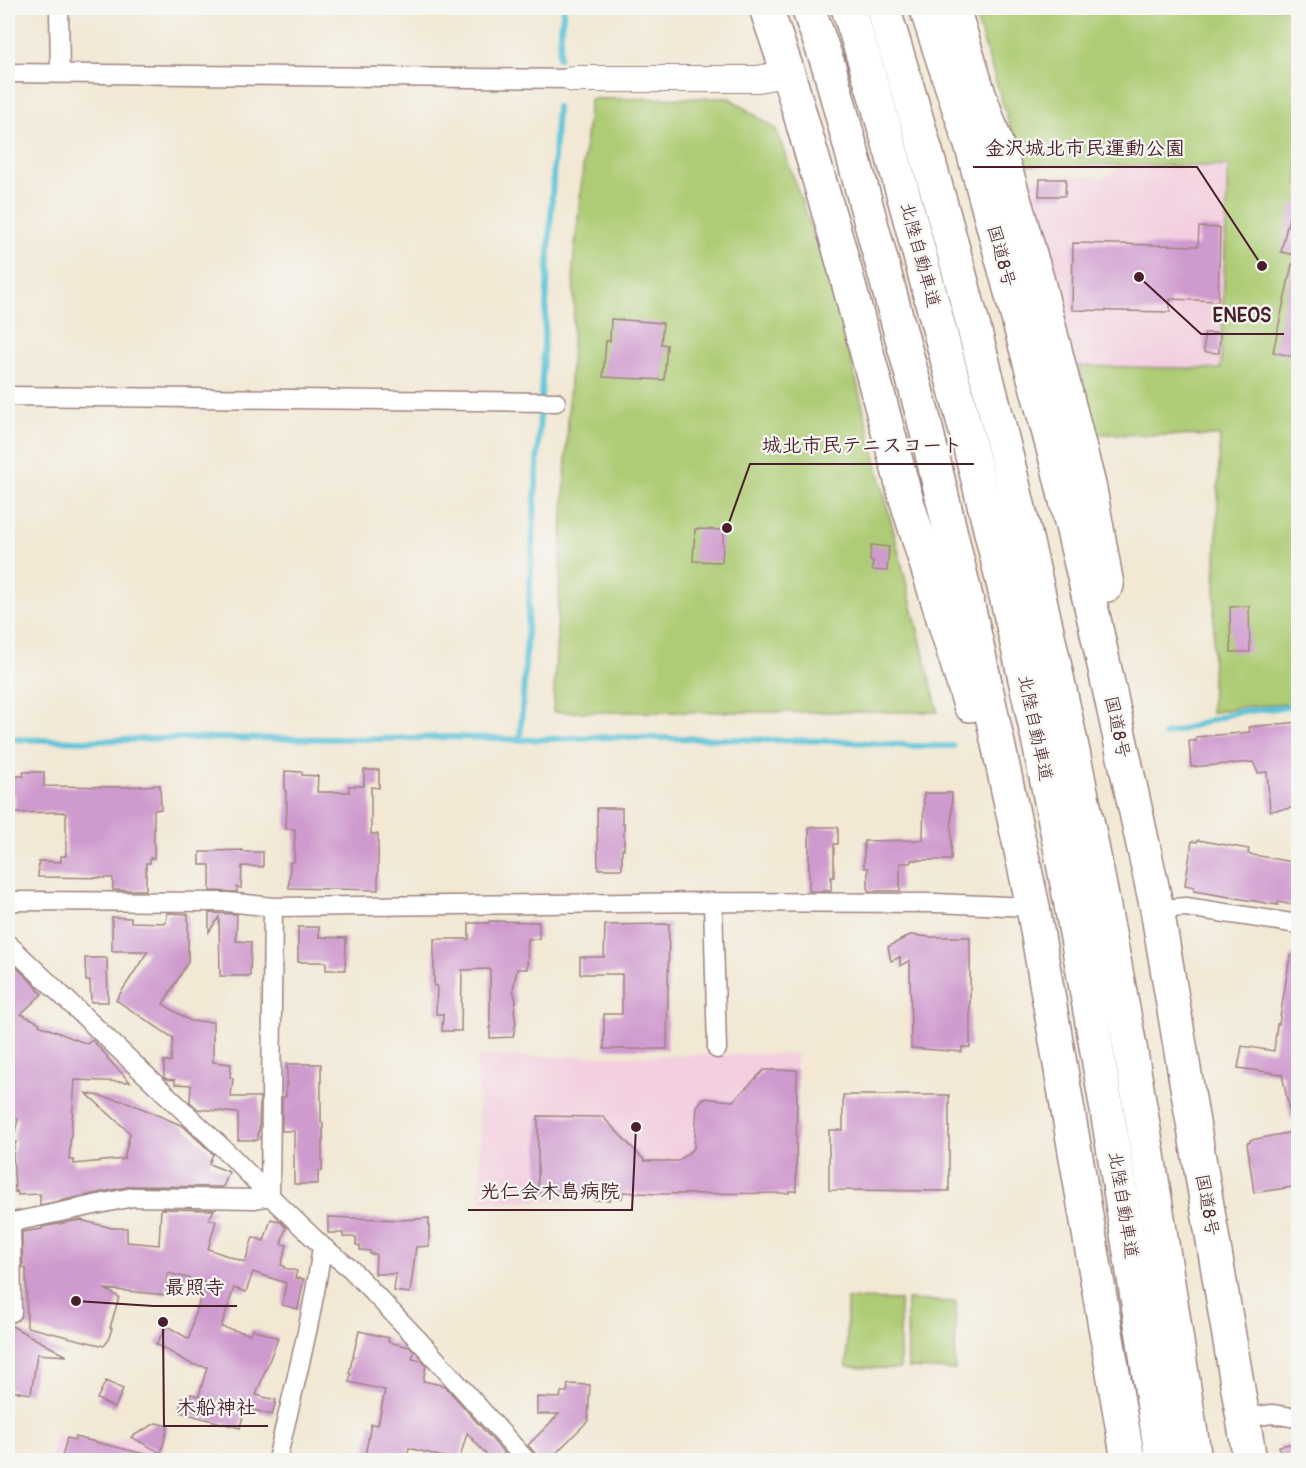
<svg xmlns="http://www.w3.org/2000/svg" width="1306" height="1468" font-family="Pangolin,'Klee One',sans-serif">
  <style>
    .built { fill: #f3cfdf }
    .green { fill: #adcc74; stroke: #7c7650; stroke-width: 1.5 }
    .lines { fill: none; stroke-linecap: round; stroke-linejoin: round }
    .stream { stroke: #5ac2d7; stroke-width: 6 }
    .building { fill: #cf9ace }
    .street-casing { stroke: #9e8480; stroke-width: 21 }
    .secondary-casing { stroke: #9e8480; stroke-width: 28 }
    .highway-casing { stroke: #9e8480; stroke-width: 36 }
    .street { stroke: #fff; stroke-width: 18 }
    .secondary { stroke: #fff; stroke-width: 26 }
    .highway { stroke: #fff; stroke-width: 33 }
    .labels { text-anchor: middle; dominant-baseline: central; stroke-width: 4.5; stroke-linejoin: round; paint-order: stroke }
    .street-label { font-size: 18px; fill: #4a1f2b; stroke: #f6f6f2 }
    .leader { fill: none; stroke: #4a1f2b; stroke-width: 2 }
    .callout-dot { fill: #4a1f2b; stroke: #f6f6f2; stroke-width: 2 }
    .callout-label { font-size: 20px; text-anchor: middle; font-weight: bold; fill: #4a1f2b; stroke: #f6f6f2; stroke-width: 4.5; stroke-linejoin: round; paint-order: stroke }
  </style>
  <rect width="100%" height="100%" fill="#f6f6f2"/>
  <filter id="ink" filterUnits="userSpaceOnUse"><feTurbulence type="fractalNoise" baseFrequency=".0167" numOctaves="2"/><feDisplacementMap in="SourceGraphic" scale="12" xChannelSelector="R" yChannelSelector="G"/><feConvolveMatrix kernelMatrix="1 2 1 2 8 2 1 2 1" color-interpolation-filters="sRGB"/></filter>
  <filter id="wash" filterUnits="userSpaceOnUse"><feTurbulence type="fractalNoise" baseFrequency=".008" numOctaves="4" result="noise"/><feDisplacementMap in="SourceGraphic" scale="24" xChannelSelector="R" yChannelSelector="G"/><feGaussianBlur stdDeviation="1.35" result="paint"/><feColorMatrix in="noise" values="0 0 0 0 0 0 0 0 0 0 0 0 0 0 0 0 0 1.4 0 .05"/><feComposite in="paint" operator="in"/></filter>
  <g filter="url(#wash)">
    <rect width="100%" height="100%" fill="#f2e8d4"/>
    <path class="built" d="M1122,166H1228L1222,369L1078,366L1028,187L1039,175L1103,177L1112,174Z
      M796,1054L792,1196L481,1202L477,1057Z
      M146,1425L163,1427L155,1460H50L56,1434L105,1447Z"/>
    <path class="green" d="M973,8H1298V703L1240,707L1211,713L1220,436L1095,434L1078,366L1221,369L1228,166L1022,165Z
      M729,98L776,129L824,264L847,343L938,712H553L574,305L573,267L590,99Z
      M847,1299L900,1300V1369L847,1367Z
      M907,1300L956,1302L955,1370L908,1368Z"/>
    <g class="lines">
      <path class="stream" d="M559,58L561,29L564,8
        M1164,735L1237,712L1298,706
        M8,739L84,741L186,738L378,739L443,737L492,738L520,740L606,737L838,741L912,746H953
        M520,740C535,529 545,318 557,107"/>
    </g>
    <g id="blocks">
      <path class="building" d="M1040,179H1066L1065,196H1039Z
        M1292,204H1299V256L1281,252Z
        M1199,227L1220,228L1218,301L1170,299V312L1072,310L1073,243L1198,246Z
        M1292,264L1299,265V358L1273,352Z
        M611,319L663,323L661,344L667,345L664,380L603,377L606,341H610Z
        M1204,333H1220L1219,353L1204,352Z
        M695,529L724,530L722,562L693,561Z
        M871,545L889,547L887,571L872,570L873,561H870Z
        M1249,606L1250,652H1231L1230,607Z
        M1299,722V807L1270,811L1267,772L1258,773L1253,762L1191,767L1189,741H1196V737L1250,732L1249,727Z
        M364,770H379V788L371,787V834H378V890L289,888L290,862H294L295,829H286L287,802H286V791H285V771L302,772V775L318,776L317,792H349V786H364Z
        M23,772H44V786L123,787L160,785L161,809L154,810V858H150V863H146V890H113V878L38,877L39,861L61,862V856H66V813H63V812L15,813V794H11V776H24Z
        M924,793H952L951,860H911V863H900V891H868V868H864V841L923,840Z
        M597,808H622V823H624V849H622V869H598Z
        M809,827H838V844H834V877H831V891H809Z
        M1198,840L1249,849L1248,854L1299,863L1293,905L1278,902V905L1194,891V887L1185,885L1192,841L1197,842Z
        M243,850L242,852H263V867L242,866L241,888L237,887V892L210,891V865H200V852H211V851Z
        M167,913L188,914V962L163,1004L190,1021L213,1022V1062L231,1064L230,1078H233L231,1097H260L259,1131H258V1140H238V1113L198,1109L190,1102L191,1085L175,1084V1080L167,1079L164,1077V1061L171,1062L173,1038L116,1000L148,951H112V917L131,918V922L166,923Z
        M209,913L237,914L236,941L251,942L250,976H220L219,917L209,932Z
        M489,921L539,922V939H528L527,969H517L513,990L516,1001L514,1012L516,1023L513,1037L490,1038V969L462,970L461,1031H442L443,1014H436L437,986H434V939H469V923H489Z
        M669,924L667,1049H604V1014H622V974H580V957H604L605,925Z
        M298,927H319V937L346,938L345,970H326V962H298Z
        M910,935L931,937H970V1047H962V1052L911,1048L910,960L900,966V957L891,961L888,947Z
        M1290,956L1299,957V1118L1291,1119L1282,1074L1238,1068L1242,1046L1274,1051L1277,1024H1279Z
        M85,958H107L108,1002H91L90,981H86Z
        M8,959L38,988L37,989L42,994L21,1014L40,1023L39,1025L87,1044L92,1040L108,1057L107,1058L130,1082L75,1080L69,1160H74V1164L124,1159L130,1133L86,1093L127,1102L183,1126L213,1154L209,1164L229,1172L223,1187L131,1186L40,1205V1194L18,1195L17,1191L15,1192L13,1152L16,1142L13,1141L18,1119L8,1116Z
        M287,1064H321V1123H323V1141H322V1171H318V1184H294V1131H282V1097H286V1083L287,1084Z
        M764,1070H797L796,1191H789V1193L658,1194L623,1192L622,1198H610V1200H594V1194L538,1193V1116L603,1117L645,1161H678L694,1148L697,1107L703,1098L733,1101Z
        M843,1095H949V1191L829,1190V1130H843Z
        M1299,1131V1186L1254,1193L1247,1143L1250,1142V1140Z
        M161,1209L214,1210L209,1219L216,1221L208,1249L245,1262L253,1237L264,1241L271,1219L281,1222L286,1228L281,1244L287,1245L281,1265L284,1266V1268L297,1271L295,1278L304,1279L298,1309L282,1305L286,1283L253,1272L246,1292L234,1288L221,1327L250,1334L252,1329L278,1338L256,1395L276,1400L272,1415L245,1408L240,1428L179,1412L182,1398L189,1399L191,1394L199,1396L207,1367L191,1364L156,1344L167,1326L189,1339L195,1313L207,1283L168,1273L166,1295L105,1289L119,1297L110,1328H112L108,1341L104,1346L27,1327L26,1268H23L22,1232L42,1229V1227L80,1220L112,1228H127V1242L159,1245Z
        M328,1217L402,1220L429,1218V1246L416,1247L410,1293L394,1291L396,1274H375L376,1254H370V1251L360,1250V1246L356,1245V1237H343V1233H328Z
        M8,1324L67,1356L37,1354L31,1394L13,1391V1389L8,1388Z
        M359,1331L389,1338L388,1342L410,1347L414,1352L412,1359L422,1361L426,1366L423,1381L445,1386L511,1461H492L467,1433L459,1461L409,1448L406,1461H364L371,1424L378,1425L385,1390L349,1382L351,1374L349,1373Z
        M106,1381L123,1389L115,1408L97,1399Z
        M568,1384L590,1385L588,1421L548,1461H537L535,1453L528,1445L559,1414H537V1397L560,1398L561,1392H567Z
        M156,1423L168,1426L161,1453L131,1437Z
        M75,1437L149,1455L148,1461H61L67,1438L75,1440Z
        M1299,1442V1457L1281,1460L1279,1446Z"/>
    </g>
  </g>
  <g filter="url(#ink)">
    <use href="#blocks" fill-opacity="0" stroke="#9e8480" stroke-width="1.5"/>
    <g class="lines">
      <defs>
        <path id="street" d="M59,8L60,74
          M8,73L573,79
          M8,396L556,402
          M8,901L227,902L273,907
          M713,902L717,1049
          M1157,909L1186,907L1298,924
          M8,944L231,1156L278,1204L322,1246L351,1269L425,1347L526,1460
          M270,1196L273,907L713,902L935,903L1033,907
          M8,1223L133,1197L255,1199L270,1196
          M8,1313L12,1312L11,1222
          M1244,1418L1272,1414L1298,1418
          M277,1460C293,1390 313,1318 322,1246"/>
        <path id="secondary" d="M573,79H758L788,73"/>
        <path id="highway" d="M766,8L788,73L839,248L905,495L970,705
          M808,8L829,67L923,416L973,627L1033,907L1128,1460
          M848,8C881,110 909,213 936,317C981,485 1022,655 1056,826C1097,1037 1130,1249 1162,1460
          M883,8C915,110 944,213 971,317C1035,558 1086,802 1130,1047C1154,1184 1174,1323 1195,1460
          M926,8L973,151L1058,467L1094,619L1157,909L1250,1460
          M953,8L978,91L1009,181L1038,282L1090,489L1107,585"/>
      </defs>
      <use href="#street" class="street-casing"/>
      <use href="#secondary" class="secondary-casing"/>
      <use href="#highway" class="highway-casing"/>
      <use href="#street" class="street"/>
      <use href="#secondary" class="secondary"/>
      <use href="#highway" class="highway"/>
    </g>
  </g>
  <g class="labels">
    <g class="street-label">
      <text transform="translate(920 255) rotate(75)">北陸自動車道</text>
      <text transform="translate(1001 256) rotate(75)">国道8号</text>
      <text transform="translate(1117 727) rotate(78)">国道8号</text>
      <text transform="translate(1035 728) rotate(78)">北陸自動車道</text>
      <text transform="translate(1123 1205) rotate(81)">北陸自動車道</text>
      <text transform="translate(1207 1205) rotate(80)">国道8号</text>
    </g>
  </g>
  <path class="leader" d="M1262 266L1197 167H973M1139 277L1201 334H1284M727 528L750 464H974M636 1127L632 1210H468M76 1301L153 1306H237M163 1322L164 1426H268"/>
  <g class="callout-dot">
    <circle cx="1262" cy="266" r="6"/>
    <circle cx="1139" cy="277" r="6"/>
    <circle cx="727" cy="528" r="6"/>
    <circle cx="636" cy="1127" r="6"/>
    <circle cx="76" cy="1301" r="6"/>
    <circle cx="163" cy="1322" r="6"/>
  </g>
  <g class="callout-label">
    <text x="1085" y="155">金沢城北市民運動公園</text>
    <text x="1242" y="322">ENEOS</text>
    <text x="862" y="452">城北市民テニスコート</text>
    <text x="550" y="1198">光仁会木島病院</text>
    <text x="195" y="1294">最照寺</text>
    <text x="216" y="1414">木船神社</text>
  </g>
  <rect width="1306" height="1468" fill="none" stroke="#f6f6f2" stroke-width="30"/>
</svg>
